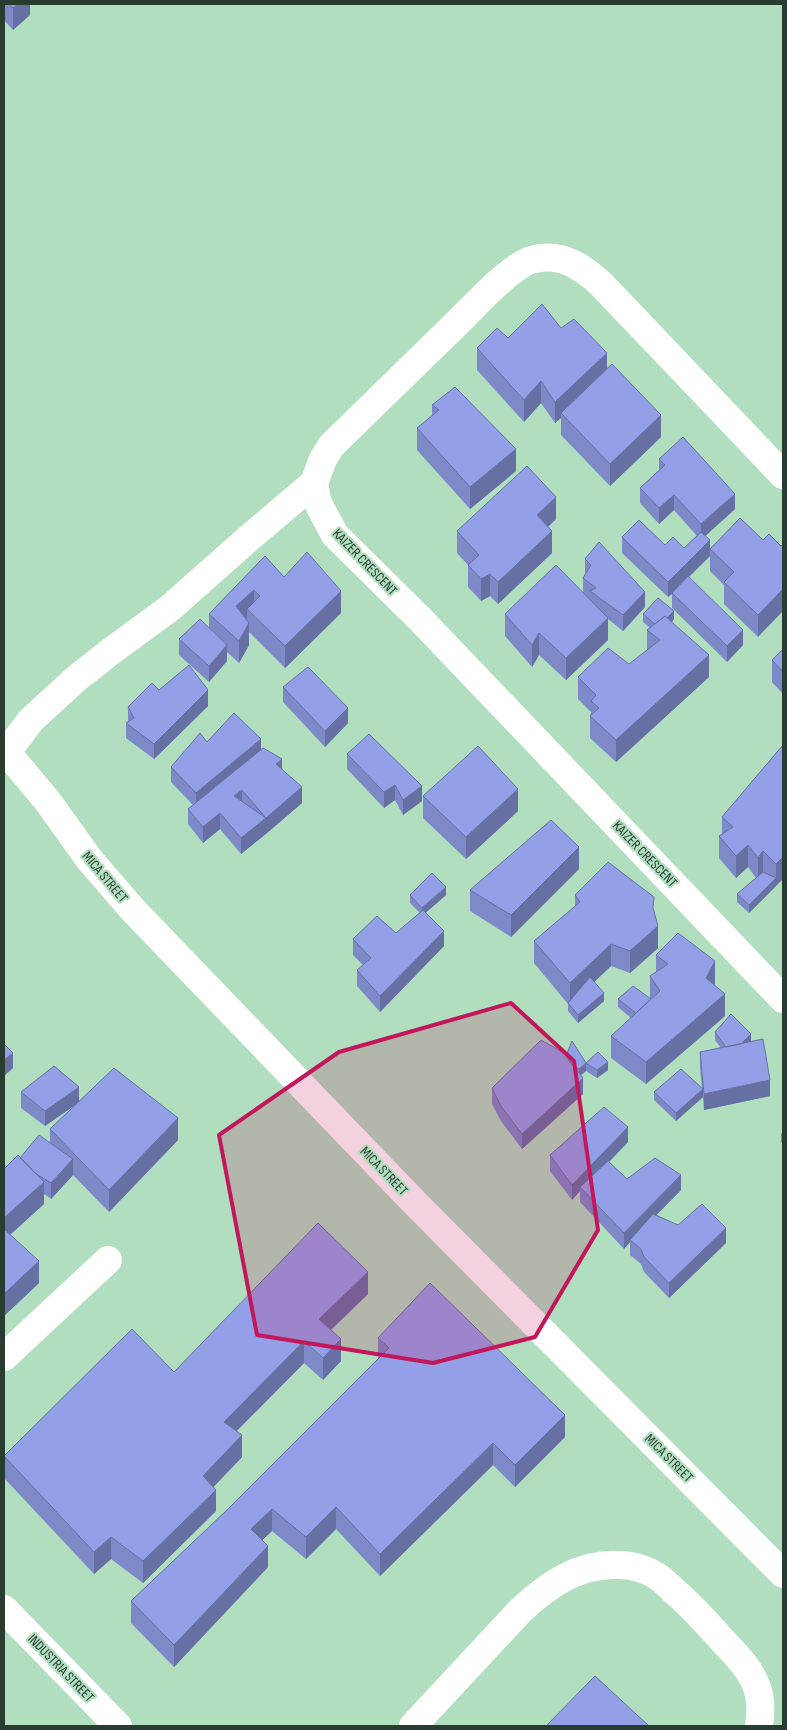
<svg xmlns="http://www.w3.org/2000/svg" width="787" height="1730" font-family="'Sofia Sans Condensed',sans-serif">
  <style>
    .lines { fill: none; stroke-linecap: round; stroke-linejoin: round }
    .minor { stroke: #fff; stroke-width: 28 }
    .wall { fill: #7e8ac7 }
    .shaded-wall { fill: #6770a2 }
    .building { fill: #93a0e7; stroke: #6770a2 }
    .marked { fill: #c2185b; fill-opacity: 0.2; stroke: #c2185b; stroke-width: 4; stroke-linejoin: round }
    .labels { text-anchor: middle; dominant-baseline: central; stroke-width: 4.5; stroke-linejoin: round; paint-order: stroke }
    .street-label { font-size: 14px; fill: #293c30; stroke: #b0debf }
  </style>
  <rect width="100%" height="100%" fill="#b0debf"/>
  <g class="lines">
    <path class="minor" d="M783,475L602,285C583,267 562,253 535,259C512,263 472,309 454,326C413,366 372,406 331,446L323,459L314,483L317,500L321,509L335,535L421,620L783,999
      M4,749L49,803L89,859L133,910L413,1201L783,1574
      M4,756L31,720L77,678L110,652L170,608L249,538L314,483
      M4,1357L108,1260
      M4,1609L118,1726
      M413,1726L521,1610C548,1585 579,1563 618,1565C631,1565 646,1569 657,1576C663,1580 669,1586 674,1591C692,1606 707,1623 722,1640C735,1654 749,1667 756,1685C761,1697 761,1713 759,1726"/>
  </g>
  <path class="wall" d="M4,4H30V15L13,30L4,20Z
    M561,328L607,369L661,437L610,486L561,435V418L555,423L541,403L524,422L477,370V348L508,338Z
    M455,387L516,471L470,509L417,450V428L432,416V405Z
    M659,459L735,509L705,536L710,556L689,577L743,645L727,662L672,608V594L668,597L622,553V537L684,548L697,536L674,510L659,524L640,503V488L659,470Z
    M556,519L548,527L552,553L498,604L490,596L481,601L468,587V565L457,553V531Z
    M763,540L758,637L724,604V585L710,571V549Z
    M265,556L284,577L341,613L285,668L249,632V645L239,663L227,652V661L209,682L179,655V639L209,628V614Z
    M585,559L645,607L623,631L608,619V640L566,680L539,655L532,667L505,636V614L583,593V578L585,574Z
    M643,614L674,619L672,622L709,677L616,762L590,738V716L591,712L578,699V677L629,664L647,650V630L650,628L643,622Z
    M783,638V694L772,682V660L783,650Z
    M283,687L348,723L325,747L283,702Z
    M159,690L208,706L154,759L126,738V723L128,722V707Z
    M207,742L261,750L282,769L302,803L241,854L220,829L203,843L188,824V809L193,805L171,782V767Z
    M783,745L776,886L749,913L737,902V894L756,878L748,867L736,878L719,858V836L722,834V817Z
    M347,754L422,801L403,815L395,800L384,808L347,769Z
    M423,796L518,811L466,859L423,818Z
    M579,869L511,937L470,911V890Z
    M410,895H446L425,913L444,946L380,1012L357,986V970L363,965L353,955V939L396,933L420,913L410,903Z
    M575,895L654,912L658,948L630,973L611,966L594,982L604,1001L578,1023L568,1011V1004L534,963V941L575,906Z
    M656,955L715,983V985L725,1016L646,1084L611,1058V1036L631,1018L618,1007V999L650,998V976L656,972Z
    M715,1032L751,1041L770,1096L704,1110L703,1097L676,1121L654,1100V1092L702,1089L700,1068V1052L721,1048L715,1040Z
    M566,1056L586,1071L580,1075L583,1094L522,1149L501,1121L492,1104V1088Z
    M586,1063L608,1070L597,1078L586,1071Z
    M21,1092L79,1101L178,1140L109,1212L73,1175L51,1199L44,1194V1204L10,1235L39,1283L4,1316V1169L20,1158L50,1143V1129L74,1106L45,1126L21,1108Z
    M783,1131V1144L781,1142V1134Z
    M628,1142L609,1162L627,1179L681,1190L656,1215L678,1225L726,1243L669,1298L644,1272L641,1264L630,1255V1242L624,1249L580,1202V1191L572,1200L550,1171V1155Z
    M368,1294L331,1330L341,1361L323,1380L304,1363L236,1431L242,1457L213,1487L216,1511L143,1583L111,1559L94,1574L4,1478V1456L174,1372Z
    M378,1338L565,1437L515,1487L493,1465L380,1576L336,1529L306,1559L272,1531L262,1540L268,1567L174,1667L131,1623V1601L228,1509L378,1359Z"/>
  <path class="shaded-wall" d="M18,4H30V15L13,30V8Z
    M607,353V375L561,413V418L555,423V402Z
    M541,381V403L524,422V400Z
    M661,415V437L610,486V464Z
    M516,449V471L470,509V487Z
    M735,494V509L701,540V524Z
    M674,495V510L659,524V508Z
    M556,497V519L537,537V515Z
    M552,531V553L498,604V582Z
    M710,540V556L672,593V594L668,597V582Z
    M490,574V596L481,601V579Z
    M783,589V611L758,637V615Z
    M254,590V612L247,609V618L236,628V606Z
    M341,591V613L285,668V646Z
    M645,592V607L623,631V615Z
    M674,611V619L658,635V627Z
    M608,618V640L566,680V658Z
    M249,623V645L239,663V641Z
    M743,630V645L727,662V646Z
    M539,633V655L532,667V645Z
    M227,645V661L209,682V666Z
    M709,655V677L616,762V740Z
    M208,690V706L154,759V744Z
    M348,708V723L325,747V731Z
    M261,739V754L196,808V793Z
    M282,759V775L276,764Z
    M395,785V800L384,808V792Z
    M422,786V801L403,815V800Z
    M302,787V803L266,834V818Z
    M518,789V811L466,859V837Z
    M242,790V805L234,796Z
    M220,813V829L203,843V827Z
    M266,818V834L241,854V838Z
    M748,845V867L736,878V856Z
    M579,847V869L511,937V915Z
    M763,851V873L758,880V858Z
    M783,857V879L749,913V905L776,878V864Z
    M446,887V895L422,916V908Z
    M658,926V948L630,973V951Z
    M444,931V946L380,1012V996Z
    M611,944V966L570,1005V983Z
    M715,961V983L706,1000V978Z
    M604,993V1001L578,1023V1015Z
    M725,994V1016L646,1084V1062Z
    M751,1034V1042L731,1053Z
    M13,1053V1068L4,1076V1060Z
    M608,1062V1070L597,1078V1070Z
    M586,1063V1071L579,1077V1069Z
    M583,1078V1094L522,1149V1134Z
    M770,1080V1096L704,1110V1094Z
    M79,1087V1102L45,1126V1111Z
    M703,1089V1097L676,1121V1113Z
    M178,1118V1140L109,1212V1190Z
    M628,1127V1142L583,1189L580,1187V1191L572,1200V1185Z
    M73,1159V1175L51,1199V1183Z
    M681,1175V1190L631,1241L630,1240V1242L624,1249V1233Z
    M44,1182V1204L4,1240V1218Z
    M726,1228V1243L669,1298V1283Z
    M39,1261V1283L4,1316V1294Z
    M368,1272V1294L319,1341V1319Z
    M341,1339V1361L323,1380V1358Z
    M304,1341V1363L224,1444V1422Z
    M565,1415V1437L515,1487V1465Z
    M242,1435V1457L203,1498V1476Z
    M493,1443V1465L380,1576V1554Z
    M216,1490V1511L143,1583V1561Z
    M336,1507V1529L306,1559V1537Z
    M272,1509V1531L251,1551V1529Z
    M111,1537V1559L94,1574V1552Z
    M268,1546V1567L174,1667V1645Z"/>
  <path class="building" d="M9,4H18L13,8Z
    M542,304L561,328L574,319L607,353L555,402L541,381L524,400L477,348L497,328L508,338Z
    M612,364L661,415L610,464L561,413Z
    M455,387L516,449L470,487L417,428L439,410L432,405Z
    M683,437L735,494L701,524L674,495L659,508L640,488L665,465L659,459Z
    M527,466L556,497L537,515L552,531L498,582L490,574L481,579L468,565L479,555L457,531Z
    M740,518L763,540L769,534L781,546L783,544V589L758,615L724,582L734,572L710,549Z
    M639,520L665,545L673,537L684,548L701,532L710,540L668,582L622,537Z
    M599,542L645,592L623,615L590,591L596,588L583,578L591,565L585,559Z
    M307,552L341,591L285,646L247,609L260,596L254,590L236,606L249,623L239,641L209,614L265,556L284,577Z
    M556,565L608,618L566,658L539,633L532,645L505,614Z
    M688,576L743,630L727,646L672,593Z
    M658,598L674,611L667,618L665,616L655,624L643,614Z
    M665,616L709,655L616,740L590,716L599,708L591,701L596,695L578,677L608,648L629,664L660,640L647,630Z
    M200,619L227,645L209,666L179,639Z
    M783,649V672L772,660Z
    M189,665L208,690L154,744L126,723L134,718L128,707L152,683L159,690Z
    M308,667L348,708L325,731L283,687Z
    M234,713L261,739L196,793L171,767L200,733L207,742Z
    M369,734L422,786L403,800L395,785L384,792L347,754Z
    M783,745V857L776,864L763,851L758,858L748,845L736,856L719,836L733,827L722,817Z
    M478,746L518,789L466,837L423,796Z
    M263,748L282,759L276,764L302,787L266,818L242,790L234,796L266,818L241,838L220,813L203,827L188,809Z
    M551,820L579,847L511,915L470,890Z
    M608,862L654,897L653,908L658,926L630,951L611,944L570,983L534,941L580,902L575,895Z
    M763,872L776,878L749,905L737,894Z
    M432,873L446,887L422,908L410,895Z
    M423,910L444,931L380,996L357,970L371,958L353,939L377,916L396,933Z
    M678,933L715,961L706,978L725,994L646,1062L611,1036L660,991L650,976L668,964L656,955Z
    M590,977L604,993L578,1015L568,1003Z
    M633,986L651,999L636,1013L618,999Z
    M731,1014L751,1034L741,1044L726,1047L715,1032Z
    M763,1039L770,1080L704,1094L700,1052Z
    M541,1040L564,1053L583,1078L522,1134L501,1106L492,1088Z
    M572,1041L586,1063L579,1069L573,1066L566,1056Z
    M4,1044L13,1053L4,1060Z
    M598,1052L608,1062L597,1070L586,1063Z
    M54,1066L79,1087L45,1111L21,1092Z
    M114,1068L178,1118L109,1190L50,1129Z
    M681,1069L703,1089L676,1113L654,1092Z
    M604,1107L628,1127L572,1185L550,1155Z
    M39,1135L73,1159L51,1183L35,1173L20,1158Z
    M18,1155L44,1182L4,1218V1169Z
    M655,1158L681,1175L624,1233L580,1187L608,1161L627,1179Z
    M702,1204L726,1228L669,1283L644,1257L641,1249L630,1240L653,1214L678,1225Z
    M318,1223L368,1272L319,1319L341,1339L323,1358L304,1341L224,1422L242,1435L203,1476L216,1490L143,1561L111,1537L94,1552L4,1456L132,1329L174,1372Z
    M4,1229L39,1261L4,1294Z
    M430,1283L565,1415L515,1465L493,1443L380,1554L336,1507L306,1537L272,1509L251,1529L268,1546L174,1645L131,1601L228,1509L389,1348L378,1338Z
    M595,1676L649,1726H546Z"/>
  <path class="marked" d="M511,1003L574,1061L598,1230L535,1337L433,1363L257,1335L219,1135L339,1052Z"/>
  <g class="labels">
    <g class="street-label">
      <text transform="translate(365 562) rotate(46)">KAIZER CRESCENT</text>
      <text transform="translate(645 854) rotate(46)">KAIZER CRESCENT</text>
      <text transform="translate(105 877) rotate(50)">MICA STREET</text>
      <text transform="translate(384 1171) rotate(46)">MICA STREET</text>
      <text transform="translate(669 1458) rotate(45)">MICA STREET</text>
      <text transform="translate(61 1668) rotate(46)">INDUSTRIA STREET</text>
    </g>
  </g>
  <rect width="787" height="1730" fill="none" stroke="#293c30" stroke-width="10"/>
</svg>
